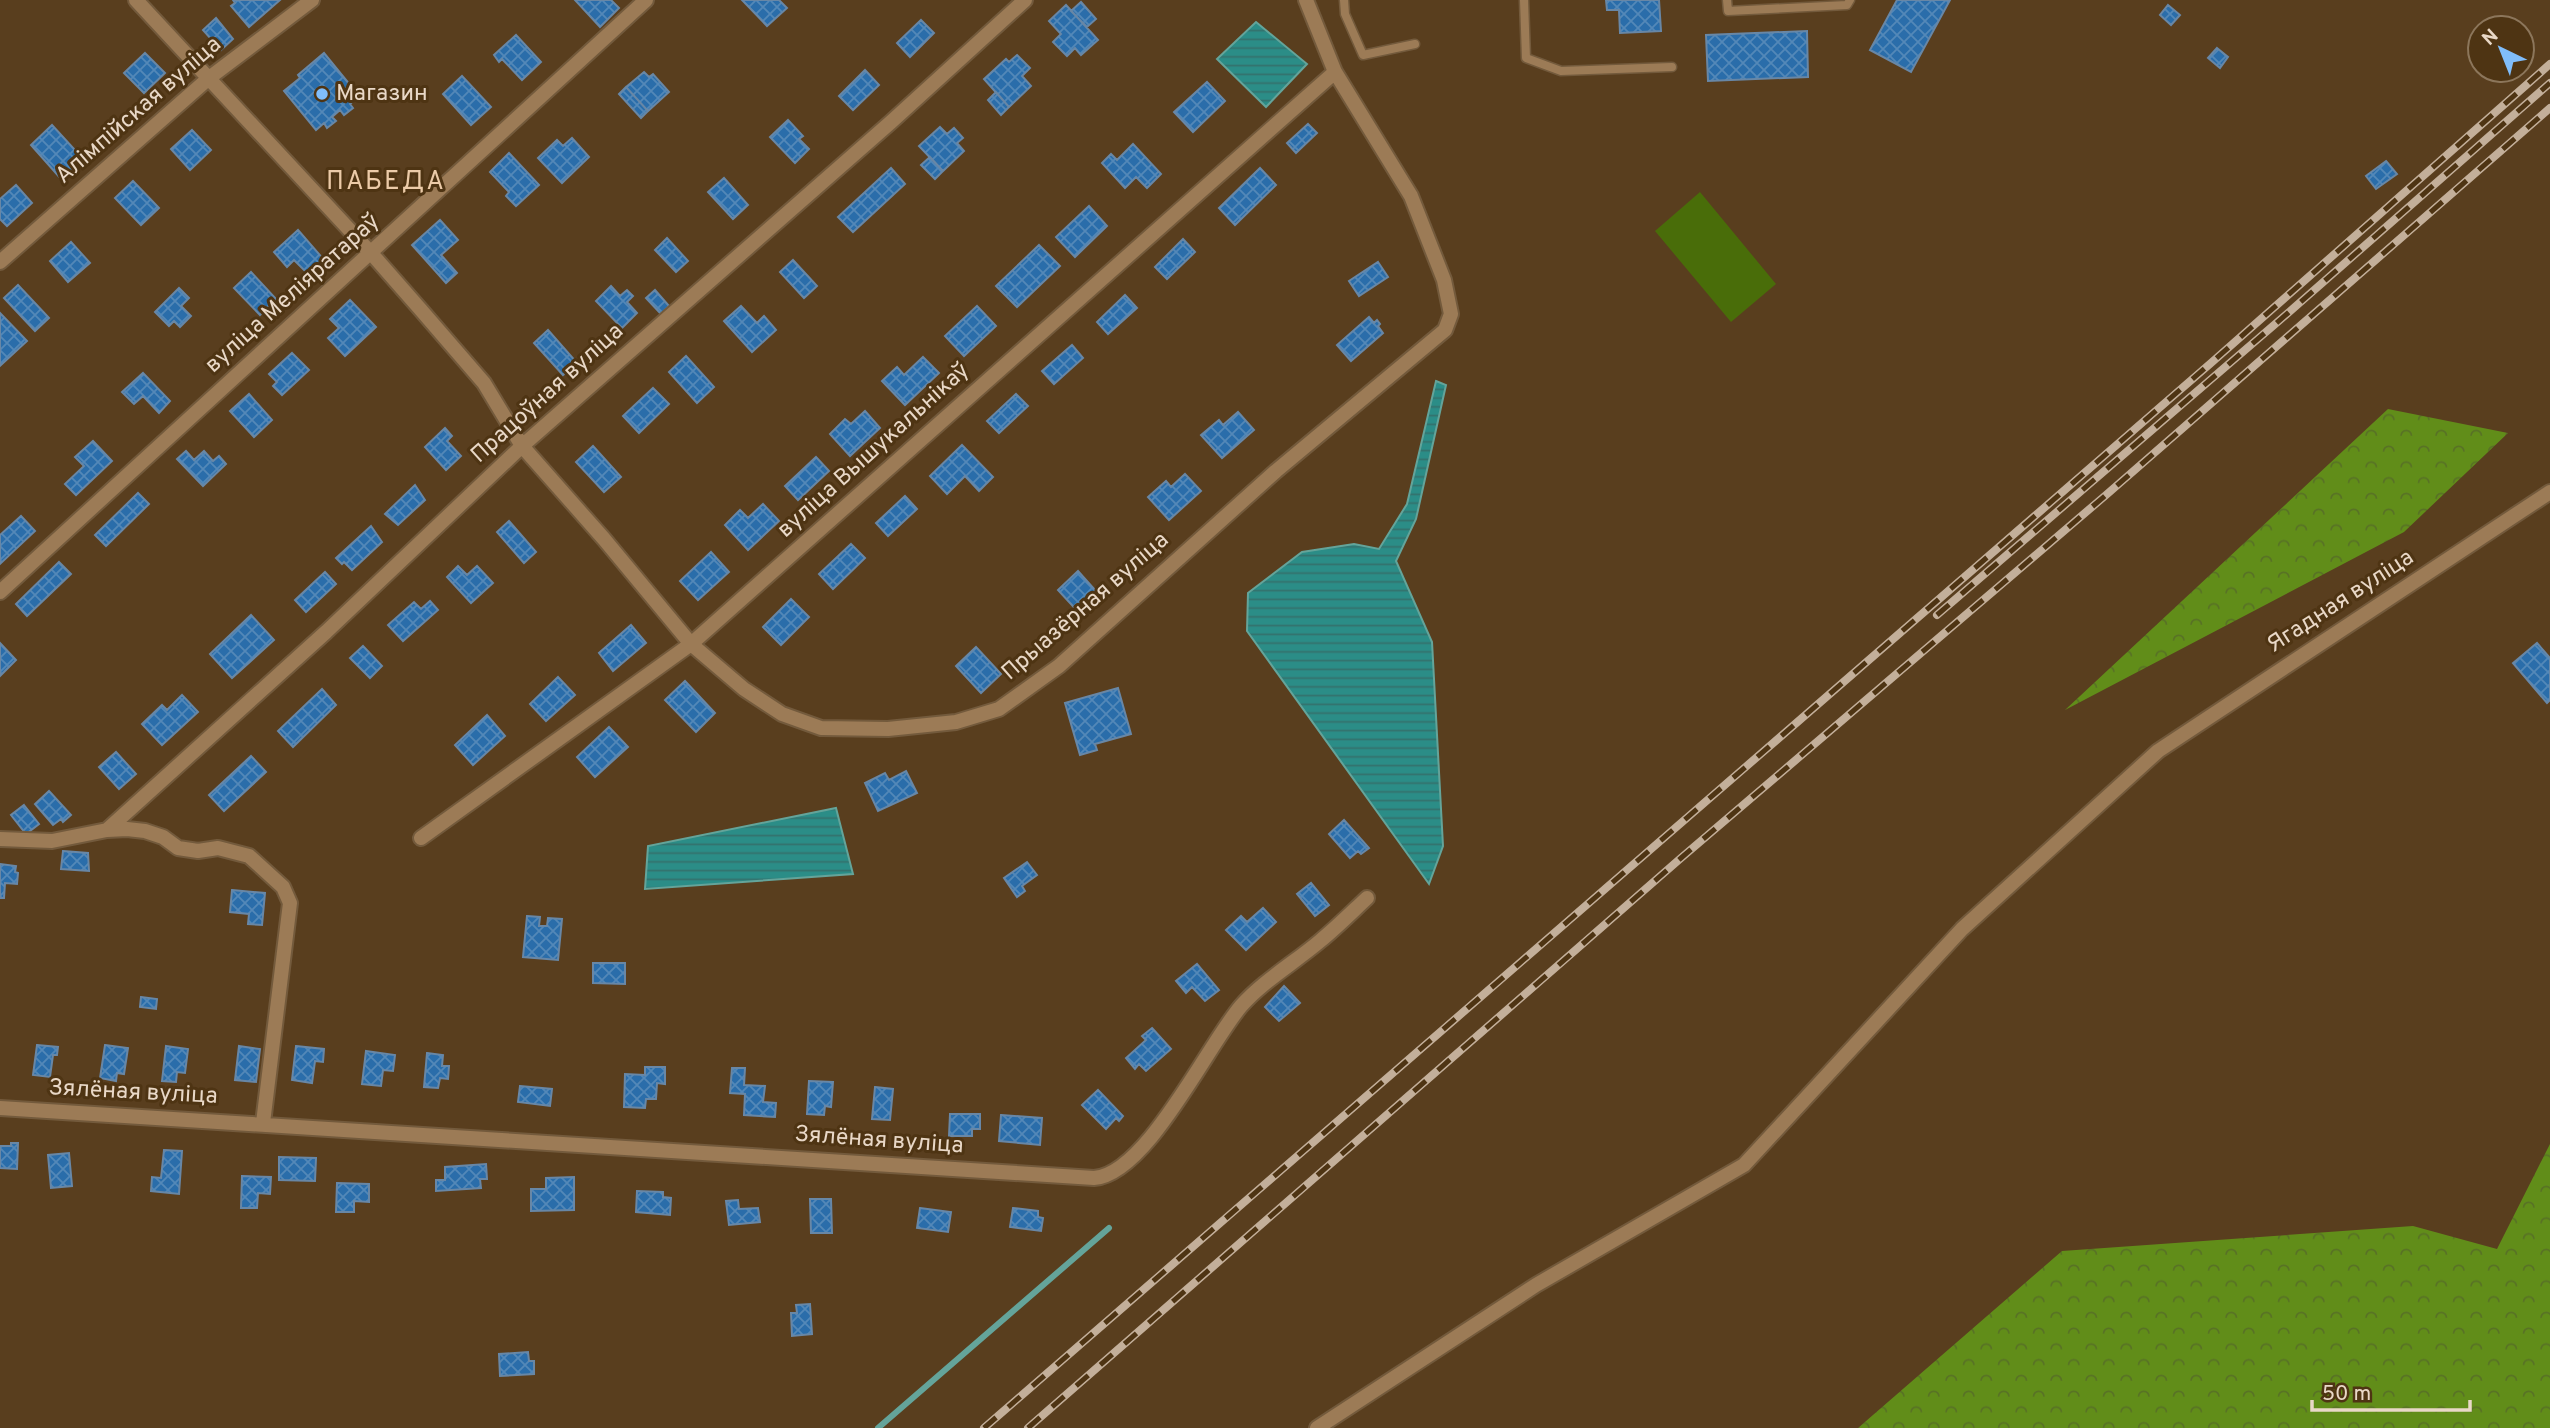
<svg xmlns="http://www.w3.org/2000/svg" width="2550" height="1428" font-family="Overpass,sans-serif">
  <style>
    .grass { fill: #496d09 }
    .forest { fill: url(#forest-crowns) }
    .water { fill: url(#water-rules); stroke: #64a49a; stroke-width: 2 }
    .lines { fill: none; stroke-linecap: round; stroke-linejoin: round }
    .stream { stroke: #64a49a; stroke-width: 6 }
    .building { fill: url(#building-cross-hatch); stroke: #6887a6; stroke-width: 2 }
    .lane-casing { stroke: #735a3c; stroke-width: 11 }
    .street-casing { stroke: #735a3c; stroke-width: 18 }
    .lane { stroke: #9c7b56; stroke-width: 8 }
    .street { stroke: #9c7b56; stroke-width: 14 }
    .rail-casing { stroke: #c3af9a; stroke-width: 8 }
    .rail { stroke: #4e3413; stroke-width: 5; stroke-dasharray: 16; stroke-linecap: butt }
    .poi-dot { fill: #80bdfa; stroke: #4e3413; stroke-width: 2.5 }
    .labels { text-anchor: middle; dominant-baseline: central; stroke-width: 6; stroke-linejoin: round; paint-order: stroke }
    .poi-label { font-size: 23px; fill: #e9d8c7; stroke: #4e3413; text-anchor: start }
    .street-label { font-size: 23px; fill: #e9d8c7; stroke: #4e3413 }
    .quarter-label { font-size: 26px; letter-spacing: 2px; fill: #eccba8; stroke: #4e3413 }
  </style>
  <defs>
    <pattern id="forest-crowns" width="20" height="18" patternUnits="userSpaceOnUse" patternTransform="scale(1.75)"><rect width="20" height="18" fill="#618d19"/><path d="M2 6a3 3 0 1 1 6 0M12 15a3 3 0 1 1 6 0" fill="none" stroke="#587225"/></pattern>
    <pattern id="water-rules" width="6" height="5" patternUnits="userSpaceOnUse" patternTransform="scale(1.75)"><rect width="6" height="5" fill="#2b8d87"/><path d="M0 2.5h6" fill="none" stroke="#34726d"/></pattern>
    <pattern id="building-cross-hatch" width="8" height="8" patternUnits="userSpaceOnUse" patternTransform="scale(1.75)"><rect width="8" height="8" fill="#2a6daa"/><path d="M0 0l8 8M0 8l8-8" fill="none" stroke="#5388b8"/></pattern>
  </defs>
  <rect width="100%" height="100%" fill="#593e1e"/>
  <path class="grass" d="M1700,192L1776,284L1731,322L1655,231Z"/>
  <path class="forest" d="M2388,409L2508,433L2404,532L2065,710Z
    M2550,1144V1428H1858L2062,1251L2413,1226L2497,1249Z"/>
  <path class="water" d="M1256,22L1307,64L1266,107L1217,59Z
    M1436,381L1446,385L1416,519L1396,561L1432,642L1443,846L1429,884L1247,631L1248,593L1302,552L1354,544L1379,549L1407,504Z
    M836,808L853,874L645,889L648,846Z"/>
  <g class="lines">
    <path class="stream" d="M878,1428L1109,1228"/>
  </g>
  <path class="building" d="M233,0H280L249,27L231,6L235,3Z
    M575,0H611L619,8L600,27Z
    M742,0H779L787,8L767,26Z
    M1606,0H1659L1661,31L1620,33L1619,10H1607Z
    M1897,0H1950L1911,72L1870,50Z
    M1081,2L1096,19L1087,27L1071,11Z
    M1066,5L1098,40L1081,55L1075,48L1067,56L1053,42L1061,34L1049,21Z
    M2168,5L2180,15L2171,25L2160,15Z
    M216,18L233,39L221,50L203,30Z
    M921,20L934,33L910,57L897,43Z
    M1807,31L1808,77L1708,81L1706,35Z
    M516,35L541,62L522,80L502,59L499,62L494,55Z
    M2217,48L2228,57L2220,68L2208,58Z
    M145,53L165,73L144,93L124,73Z
    M324,53L359,96L350,104L353,108L344,115L340,110L332,117L336,121L327,128L324,123L316,130L284,91L300,78L298,75Z
    M1017,55L1030,68L1022,76L1031,86L1009,107L984,79L1006,59L1009,62Z
    M865,70L879,85L853,110L839,96Z
    M644,72L649,77L653,74L669,92L648,111L626,87Z
    M462,76L491,107L471,125L443,94Z
    M1207,82L1225,101L1193,132L1174,112Z
    M626,87L648,111L641,118L619,94Z
    M996,92L1009,107L1001,115L988,100Z
    M788,120L803,136L799,139L809,149L795,163L770,137Z
    M1308,124L1317,133L1296,153L1287,143Z
    M52,125L84,160L62,180L31,145Z
    M940,127L947,134L954,128L963,138L957,143L964,151L943,171L919,146Z
    M192,130L211,150L190,170L171,149Z
    M572,138L589,157L562,183L538,158L557,140L563,146Z
    M1133,144L1161,174L1147,188L1136,177L1125,188L1102,163L1111,154L1117,160Z
    M509,153L539,185L516,206L506,196L509,192L490,172Z
    M930,157L943,171L935,179L921,165Z
    M2386,161L2397,174L2376,189L2366,176Z
    M891,168L905,184L853,232L838,217Z
    M1260,168L1276,185L1235,225L1219,208Z
    M724,178L748,205L733,219L708,192Z
    M133,181L159,208L141,225L115,198Z
    M16,185L32,203L7,226L0,219V199Z
    M1089,206L1107,226L1075,257L1056,237Z
    M440,220L458,240L441,255L457,273L446,283L412,245Z
    M298,230L325,261L309,275L294,260L287,267L274,252Z
    M667,238L688,261L676,272L655,250Z
    M1183,239L1195,252L1167,279L1155,267Z
    M71,242L90,263L68,282L50,261Z
    M1039,245L1060,266L1017,307L996,286Z
    M793,260L817,286L804,298L780,272Z
    M1378,262L1388,277L1359,296L1349,281Z
    M251,272L276,299L260,315L234,288Z
    M18,285L49,318L35,331L4,298Z
    M611,286L620,296L627,290L633,296L627,302L637,313L622,328L596,301Z
    M179,288L189,298L181,306L191,316L180,327L174,321L169,326L155,312Z
    M655,290L669,306L661,314L646,298Z
    M1125,295L1137,308L1108,334L1097,322Z
    M350,300L376,327L345,356L328,338L339,328L330,319Z
    M741,306L757,323L764,316L776,330L752,352L724,321Z
    M977,306L996,326L964,356L945,336Z
    M0,313L27,341L0,366Z
    M1369,317L1374,323L1377,320L1380,324L1378,326L1383,333L1351,361L1337,345Z
    M548,330L577,363L563,375L534,343Z
    M1072,345L1083,358L1054,384L1042,371Z
    M292,353L309,370L282,395L273,386L277,382L269,374Z
    M686,356L714,387L697,403L669,372Z
    M923,357L939,373L905,405L882,381L897,367L904,375Z
    M143,373L170,401L159,413L143,396L134,404L122,392Z
    M653,388L669,404L639,433L623,416Z
    M249,394L272,420L254,437L230,411Z
    M1016,394L1028,406L999,433L987,421Z
    M865,411L880,428L850,456L830,434L845,419L851,424Z
    M1238,412L1254,430L1222,458L1201,435L1219,420L1223,425Z
    M445,428L452,436L447,441L461,456L446,470L425,447Z
    M93,441L112,461L76,495L65,484L84,466L75,457Z
    M962,445L993,477L979,491L965,476L947,494L930,476Z
    M593,446L621,477L604,492L576,462Z
    M186,451L194,460L204,451L213,461L219,456L226,464L203,486L177,459Z
    M816,457L829,471L798,500L785,486Z
    M1185,474L1201,491L1169,520L1148,497L1166,481L1171,487Z
    M415,485L425,500L398,525L385,514Z
    M138,493L149,504L106,546L95,535Z
    M905,496L917,509L888,536L876,523Z
    M763,504L779,521L748,550L725,525L740,510L748,518Z
    M21,516L35,531L0,564V535Z
    M509,521L536,552L524,563L497,532Z
    M371,526L382,542L352,570L344,562L342,564L336,558Z
    M851,544L865,558L833,589L819,574Z
    M711,552L729,572L698,600L680,581Z
    M59,562L71,574L27,616L16,604Z
    M458,566L467,575L477,566L493,583L471,603L447,577Z
    M1078,571L1103,599L1083,617L1058,590Z
    M325,572L336,584L306,612L295,600Z
    M791,599L809,617L781,645L763,627Z
    M430,601L438,610L403,641L388,625L414,602L421,609Z
    M251,615L274,640L232,678L210,654Z
    M631,625L646,643L613,671L599,653Z
    M0,643L16,660L0,676Z
    M2537,643L2550,658V700L2547,703L2513,663Z
    M363,646L382,666L370,678L350,658Z
    M976,647L1001,674L981,693L956,666Z
    M558,677L575,695L546,721L530,704Z
    M685,681L715,713L696,732L665,700Z
    M1118,688L1131,734L1095,744L1097,750L1080,755L1065,703Z
    M322,689L336,705L293,747L278,731Z
    M182,695L198,712L162,745L142,724L162,705L167,710Z
    M487,715L505,736L473,765L455,745Z
    M609,727L628,747L595,777L577,757Z
    M116,752L136,774L119,789L99,767Z
    M251,756L266,772L224,811L209,795Z
    M906,771L917,793L878,811L865,783L885,773L889,780Z
    M49,791L71,815L63,822L61,819L53,825L35,804Z
    M24,805L39,824L26,834L11,815Z
    M1344,820L1369,848L1361,854L1358,851L1350,858L1329,834Z
    M63,851L88,853L89,871L61,869Z
    M1027,862L1037,875L1022,886L1025,891L1017,897L1004,878Z
    M0,864L16,866L15,872L18,873L17,884L5,883L4,898H0Z
    M1311,883L1329,905L1315,916L1297,894Z
    M232,890L265,893L262,925L248,924L249,914L230,912Z
    M1263,908L1276,922L1246,950L1226,930L1241,916L1247,922Z
    M527,916L540,917L539,926H547L548,918L562,919L558,960L523,957Z
    M593,963H625V984L593,983Z
    M1197,964L1219,990L1205,1001L1192,987L1186,993L1176,981Z
    M1284,986L1300,1003L1279,1021L1265,1007Z
    M141,997L157,999L156,1009L140,1007Z
    M1152,1028L1171,1049L1146,1071L1139,1064L1135,1069L1126,1058L1146,1040L1142,1036Z
    M37,1045L58,1047L57,1055H53L50,1077L33,1075Z
    M105,1045L128,1048L124,1074L117,1073L116,1081L100,1078Z
    M166,1046L188,1049L185,1073L177,1072L176,1082L162,1081Z
    M239,1046L260,1049L256,1082L235,1080Z
    M296,1046L324,1049L323,1062L315,1061L312,1083L292,1080Z
    M366,1051L395,1055L393,1071L383,1070L381,1086L362,1084Z
    M427,1053L443,1055L442,1066H449L448,1079L440,1078L438,1088L424,1087Z
    M645,1067H665V1084L657,1083L656,1099H646L645,1108L624,1107L625,1074L645,1075Z
    M732,1068H745L744,1085L765,1086L763,1102L776,1103L775,1117L744,1115L745,1094L730,1093Z
    M809,1081L833,1082L831,1107L825,1106L824,1115L807,1114Z
    M520,1086L552,1089L550,1106L518,1102Z
    M875,1087L893,1089L890,1120L872,1119Z
    M1098,1090L1123,1116L1119,1121L1116,1118L1106,1129L1082,1105Z
    M950,1114H980V1129H972V1136H949Z
    M1001,1115L1042,1118L1040,1145L999,1141Z
    M11,1143H18L17,1169L0,1168V1146H11Z
    M164,1150L182,1151L179,1194L151,1191L152,1177L161,1178Z
    M69,1153L72,1186L51,1188L48,1155Z
    M279,1157L316,1158L315,1181L279,1180Z
    M486,1164L487,1179H480L481,1188L436,1191V1180H445V1167Z
    M242,1176L271,1177L270,1194L258,1193L257,1208H241Z
    M574,1177V1210L531,1211V1189H546V1178Z
    M337,1183L369,1184V1202L354,1201V1212H336Z
    M637,1191L663,1192V1197L671,1198L670,1215L636,1212Z
    M810,1199H831L832,1233H811Z
    M738,1200L739,1209L758,1208L760,1222L729,1225L726,1201Z
    M920,1208L951,1212L948,1232L917,1228Z
    M1013,1208L1038,1211V1217L1043,1218L1041,1231L1010,1227Z
    M810,1304L812,1334L792,1336L791,1313H797L796,1305Z
    M528,1352L529,1361H534V1374L500,1376L499,1354Z"/>
  <g class="lines">
    <defs>
      <path id="lane" d="M1344,0L1345,14L1363,55L1415,44
        M1524,0L1526,58L1561,71L1672,67
        M1727,0L1728,11L1847,5L1850,0"/>
      <path id="street" d="M136,0L371,253L421,310L484,383L522,446L604,539L691,644L744,689L782,714L821,728L888,729L956,722L999,709L1059,666L1276,471L1445,330L1451,314L1444,280L1411,196L1335,72L1306,0
        M0,262L209,78L312,0
        M0,592L646,0
        M107,830L326,632L522,446L891,122L1025,0
        M421,838L691,644L1335,72
        M0,839L52,841L107,830L127,829L145,831L163,837L178,848L198,851L218,848L249,856L283,887L290,903L263,1123
        M0,1108L1094,1178C1147,1174 1207,1046 1241,1006C1263,981 1294,963 1320,941C1336,928 1352,912 1367,898
        M1317,1428L1536,1285L1744,1165L1962,929L2158,751L2550,492"/>
    </defs>
    <use href="#lane" class="lane-casing"/>
    <use href="#street" class="street-casing"/>
    <use href="#lane" class="lane"/>
    <use href="#street" class="street"/>
    <defs>
      <path id="rail" d="M1937,615L2288,313L2550,83
        M984,1428L2211,363L2550,64
        M1028,1428L1681,858L2106,495L2550,108"/>
    </defs>
    <use href="#rail" class="rail-casing"/>
    <use href="#rail" class="rail"/>
  </g>
  <circle class="poi-dot" cx="322" cy="94" r="7"/>
  <g class="labels">
    <g class="poi-label">
      <text x="336" y="94">Магазин</text>
    </g>
    <g class="street-label">
      <text transform="translate(139 111) rotate(-41)">Алімпійская вуліца</text>
      <text transform="translate(293 294) rotate(-42)">вуліца Меліяратараў</text>
      <text transform="translate(548 394) rotate(-42)">Працоўная вуліца</text>
      <text transform="translate(874 451) rotate(-42)">вуліца Вышукальнікаў</text>
      <text transform="translate(2341 602) rotate(-33)">Ягадная вуліца</text>
      <text transform="translate(1086 607) rotate(-41)">Прыазёрная вуліца</text>
      <text transform="translate(133 1093) rotate(3)">Зялёная вуліца</text>
      <text transform="translate(879 1141) rotate(4)">Зялёная вуліца</text>
    </g>
    <g class="quarter-label">
      <text x="386" y="182">ПАБЕДА</text>
    </g>
  </g>
  <g transform="translate(2501 49) rotate(317)"><circle r="33" fill="#4e3413" stroke="#8c765b" stroke-width="2"/>
  <path d="M0-5L12 26L0 18L-12 26Z" fill="#80bdfa"/>
  <text y="-10" font-size="19" font-weight="bold" text-anchor="middle" fill="#e9d8c7">N</text>
  </g>
  <path d="M2312 1400v10h158v-10" fill="none" stroke="#e9d8c7" stroke-width="3.5"/>
  <text x="2322" y="1400" font-size="21" fill="#e9d8c7" stroke="#4e3413" stroke-width="5" paint-order="stroke">50 m</text>
</svg>
